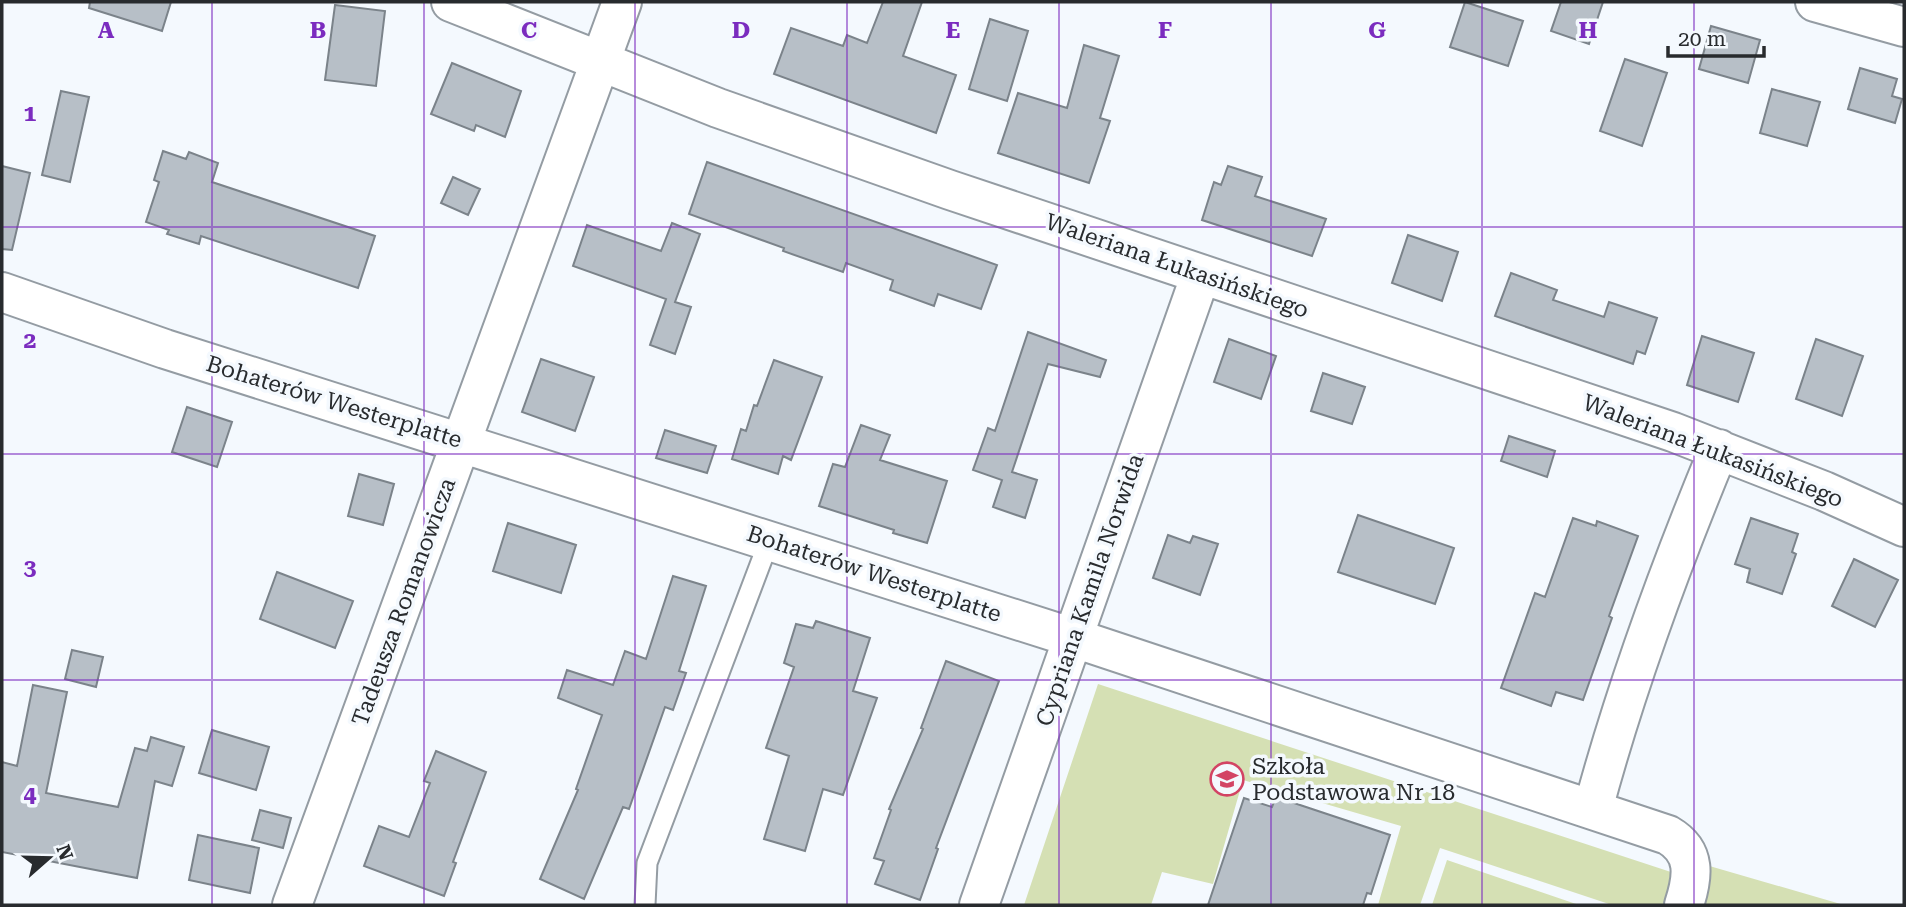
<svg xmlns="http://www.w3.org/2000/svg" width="1906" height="907" font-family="'Roboto Serif',serif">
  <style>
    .green { fill: #d5e0b4 }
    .building { fill: #b7bfc7; stroke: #7b838a; stroke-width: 2 }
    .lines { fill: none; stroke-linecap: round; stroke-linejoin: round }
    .service-casing { stroke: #949ca3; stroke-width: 23 }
    .minor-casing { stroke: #949ca3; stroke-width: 42 }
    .service { stroke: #fff; stroke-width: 19 }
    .minor { stroke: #fff; stroke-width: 38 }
    .grid { fill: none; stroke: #7b2cbf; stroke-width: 2; stroke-opacity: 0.55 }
    .labels { text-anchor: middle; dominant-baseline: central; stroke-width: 7; stroke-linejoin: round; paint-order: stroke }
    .street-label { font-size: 23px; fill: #282b2e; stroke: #f4f9fe }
    .poi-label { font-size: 23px; fill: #282b2e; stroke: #f4f9fe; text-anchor: start }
    .grid-label { font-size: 23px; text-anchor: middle; font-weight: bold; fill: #7b2cbf; stroke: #f4f9fe; stroke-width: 7; stroke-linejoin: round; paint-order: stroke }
  </style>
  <rect width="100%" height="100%" fill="#f4f9fe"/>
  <path class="green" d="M1098,684L1677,874L1667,905H1612L1440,848L1420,905H1378L1401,826L1243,780L1213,884L1162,872L1151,905H1024Z
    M1447,860L1579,905H1432Z
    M1706,865L1844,905H1693Z"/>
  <path class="building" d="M90,2H171L162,31L89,8Z
    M883,2H922L903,56L956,75L936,133L774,74L791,28L843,46L847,35L867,43Z
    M1465,2L1523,21L1508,66L1450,47Z
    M1561,2H1603L1589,44L1551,31Z
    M335,5L385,11L376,86L325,80Z
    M990,19L1028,31L1007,101L969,89Z
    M1711,26L1760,40L1748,83L1699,69Z
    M1084,45L1119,56L1100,118L1110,121L1089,183L998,153L1018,93L1067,108Z
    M1625,59L1667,73L1642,146L1600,131Z
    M452,63L521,91L505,137L476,125L474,131L431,114Z
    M1860,68L1897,79L1892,96L1902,99L1895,123L1848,109Z
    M1772,89L1820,102L1807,146L1760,133Z
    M61,91L89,97L70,182L42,175Z
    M163,151L186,159L189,152L218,163L212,182L375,236L358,288L201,236L199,244L167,234L169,230L146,222L159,182L154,180Z
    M707,162L997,265L981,309L938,294L934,306L890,290L893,280L846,263L843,272L783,251L784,248L689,214Z
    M2,166L30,173L12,250L2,249Z
    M1228,166L1262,177L1255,196L1326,219L1312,256L1202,220L1214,182L1221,185Z
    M453,177L480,189L468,215L441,203Z
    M672,223L700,234L675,302L691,307L675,354L650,345L666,299L573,266L587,225L661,251Z
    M1408,235L1458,252L1442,301L1392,283Z
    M1511,273L1557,290L1553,300L1604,317L1609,302L1657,318L1645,354L1637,351L1633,364L1495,316Z
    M1028,332L1106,360L1100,377L1048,364L1012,472L1037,480L1025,518L993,507L1002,480L973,470L988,428L995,431Z
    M1702,336L1754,353L1738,402L1687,385Z
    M1229,339L1276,356L1261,399L1214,382Z
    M1816,339L1863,356L1842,416L1796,399Z
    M541,359L594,377L575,431L522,412Z
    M774,360L822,377L791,460L783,456L778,474L732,459L741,429L746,431L754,405L757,406Z
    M1323,373L1365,387L1352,424L1311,411Z
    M187,407L232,422L217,467L172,452Z
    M861,425L890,435L880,460L947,481L927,543L893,533L894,530L819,506L833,464L845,467Z
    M665,430L716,446L707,473L656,458Z
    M1509,436L1555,451L1547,477L1501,461Z
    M359,474L394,484L383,525L348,516Z
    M1358,515L1454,548L1435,604L1338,572Z
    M1573,518L1596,526L1597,521L1638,536L1609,616L1612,618L1583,700L1556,692L1551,706L1501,688L1535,593L1545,597Z
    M1751,518L1798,534L1792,552L1796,554L1782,594L1747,582L1750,569L1735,564Z
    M508,523L576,545L561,593L493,571Z
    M1168,535L1190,543L1193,536L1218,544L1200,595L1153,578Z
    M1854,559L1898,580L1875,627L1832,606Z
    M277,572L353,601L335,648L260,619Z
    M673,576L706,586L679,671L686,673L673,710L665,707L629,809L623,807L584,899L540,879L578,790L576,789L602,715L558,698L567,670L613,685L625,651L646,659Z
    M816,621L870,638L853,691L877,698L843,795L823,789L805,851L764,839L789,756L766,748L794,667L784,663L796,624L813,628Z
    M72,650L103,657L96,687L65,679Z
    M946,661L999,681L936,848L938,849L920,900L875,884L884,861L874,858L891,810L889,809L923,729L921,728Z
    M33,685L67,692L46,793L118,807L135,748L147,751L151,737L184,747L172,786L155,781L137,878L2,852V762L17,766Z
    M212,730L269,747L256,790L199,773Z
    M436,751L486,772L453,862L456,863L444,896L364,866L379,826L409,837L430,783L424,781Z
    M1276,797L1390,835L1371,894L1367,893L1363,905H1208L1244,798L1272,807Z
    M260,810L291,818L283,848L252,840Z
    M198,835L259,848L250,893L189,880Z"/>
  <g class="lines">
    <defs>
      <path id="service" d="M645,905L647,863L769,541"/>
      <path id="minor" d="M451,2L718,108L950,190L1673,432L1824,491L1904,527
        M1815,2L1904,27
        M2,292L165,349L1074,638L1668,835C1697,852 1693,877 1684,905
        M1593,809C1626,686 1670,567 1719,449
        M292,905L622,2
        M979,905L1201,274"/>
    </defs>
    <use href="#service" class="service-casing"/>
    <use href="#minor" class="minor-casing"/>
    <use href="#service" class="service"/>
    <use href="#minor" class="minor"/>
  </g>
  <path class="grid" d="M212,2V905M424,2V905M635,2V905M847,2V905M1059,2V905M1271,2V905M1482,2V905M1694,2V905M2,227H1904M2,454H1904M2,680H1904"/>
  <defs>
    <symbol id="school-ring" viewBox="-11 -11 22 22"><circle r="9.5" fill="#f4f9fe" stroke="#d34464" stroke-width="1.5"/><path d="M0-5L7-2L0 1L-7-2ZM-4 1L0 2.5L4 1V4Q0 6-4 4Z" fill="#d34464"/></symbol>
  </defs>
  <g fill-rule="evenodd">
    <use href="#school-ring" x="1208" y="760" width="38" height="38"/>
  </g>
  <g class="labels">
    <g class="street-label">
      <text transform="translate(1177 266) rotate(19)">Waleriana Łukasińskiego</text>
      <text transform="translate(334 402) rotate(17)">Bohaterów Westerplatte</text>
      <text transform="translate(1713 451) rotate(21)">Waleriana Łukasińskiego</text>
      <text transform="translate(874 574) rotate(18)">Bohaterów Westerplatte</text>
      <text transform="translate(1090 590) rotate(-71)">Cypriana Kamila Norwida</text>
      <text transform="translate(404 602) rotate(-70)">Tadeusza Romanowicza</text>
    </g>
    <g class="poi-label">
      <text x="1252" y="766">Szkoła<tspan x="1252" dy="26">Podstawowa Nr 18</tspan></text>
    </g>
  </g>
  <g class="grid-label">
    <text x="106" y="38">A</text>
    <text x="318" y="38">B</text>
    <text x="529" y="38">C</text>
    <text x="741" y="38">D</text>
    <text x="953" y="38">E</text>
    <text x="1165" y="38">F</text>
    <text x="1377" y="38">G</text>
    <text x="1588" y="38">H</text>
    <text x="30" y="121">1</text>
    <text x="30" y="348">2</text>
    <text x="30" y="575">3</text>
    <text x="30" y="802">4</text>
  </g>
  <rect width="1906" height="907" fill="none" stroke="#282b2e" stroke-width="7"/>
  <g transform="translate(49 858) rotate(70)" stroke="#f4f9fe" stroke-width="5" paint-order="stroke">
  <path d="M0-5L12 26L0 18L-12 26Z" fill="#282b2e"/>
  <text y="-10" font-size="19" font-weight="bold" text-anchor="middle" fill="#282b2e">N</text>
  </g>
  <path d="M1668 46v10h96v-10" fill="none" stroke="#282b2e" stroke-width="3.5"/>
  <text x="1678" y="46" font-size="21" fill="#282b2e" stroke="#f4f9fe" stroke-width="5" paint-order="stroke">20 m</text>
</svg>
